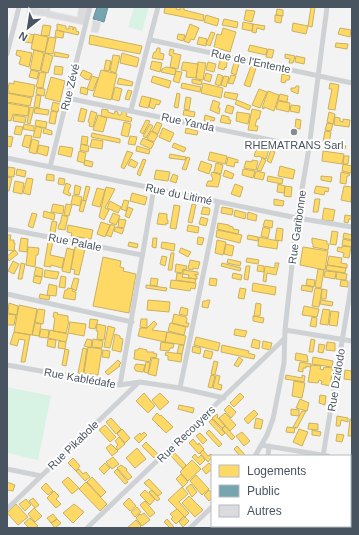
<svg xmlns="http://www.w3.org/2000/svg" width="359" height="535" font-family="Arial,sans-serif">
  <style>
    .green { fill: #d8f2e4 }
    .homes { fill: #ffd966; stroke: #c8b164 }
    .public { fill: #76a5af; stroke: #688d98 }
    .building { fill: #dbdbdd; stroke: #e5e5e6 }
    .lines { fill: none; stroke-linecap: round; stroke-linejoin: round }
    .minor { stroke: #cfd2d4; stroke-width: 5 }
    .poi-dot { fill: #858c94; stroke: #fff; stroke-width: 1.5 }
    .labels { text-anchor: middle; dominant-baseline: central; stroke-width: 4; stroke-linejoin: round; paint-order: stroke }
    .street-label { font-size: 11px; fill: #495461; stroke: #fff }
    .poi-label { font-size: 11px; fill: #495461; stroke: #fff }
  </style>
  <rect width="100%" height="100%" fill="#f4f3f3"/>
  <path class="green" d="M134,7H149L142,31L128,27Z
    M7,387L51,396L38,460L7,453Z"/>
  <path class="homes" d="M165,7H177L176,9L180,10V7H184V10L204,15L203,21L164,13Z
    M311,7H315L312,27L308,26Z
    M277,9L283,10V16L276,15Z
    M246,10L255,11L252,22L244,20Z
    M206,15L219,19L217,26L204,22Z
    M275,15L282,16L281,23L275,22Z
    M224,19L238,22L237,28L222,25Z
    M243,22L253,24L252,31L242,29Z
    M293,23L308,26L306,34L292,31Z
    M57,24L66,26V29H69V26L73,27V30L74,27L76,28V31L79,32L78,35L57,30Z
    M190,24L199,28L194,40L191,39L189,43L184,41Z
    M253,24L265,26L264,30L257,28L256,33L252,32Z
    M43,25L51,26L49,36L41,35Z
    M223,28L236,32L230,52L214,47L217,34L221,35Z
    M340,28L351,30L350,37L338,34Z
    M56,30L64,32L63,38L55,37Z
    M211,32L215,33L210,46L206,44Z
    M26,33L34,35L32,43L24,42Z
    M34,34L48,37L45,52L31,49Z
    M178,34L185,35L183,41L177,39Z
    M90,35L142,46L140,54L89,44Z
    M49,37L56,38L53,54L45,53Z
    M199,37L207,39L206,46L197,44Z
    M336,43L348,44L347,49L335,47Z
    M250,45L267,49L266,55L248,51Z
    M157,48H160V53L164,54L163,60L152,58L154,52H156Z
    M170,49L174,50L173,53L181,55L178,69L170,67L172,56L169,55Z
    M268,49L274,50L272,58L266,57Z
    M17,50L32,53L29,67L19,64L21,57L16,55Z
    M34,50L44,53L40,71L30,69Z
    M55,52L69,55L68,58L54,56Z
    M45,53L53,56L48,73L41,71Z
    M122,53L139,58L137,67L120,63Z
    M285,54L295,56L293,63H289L290,59L285,58Z
    M113,55L120,56L116,73L110,71Z
    M296,56L305,58L304,64L295,62Z
    M221,57L228,59L226,68L225,67L224,70L218,68Z
    M106,60L111,61L109,71L104,70Z
    M152,61L162,63L160,72L150,69Z
    M183,62L198,64L196,78L186,77L187,71L181,70Z
    M198,62L206,63L203,80L196,79Z
    M208,62L216,64L214,72L206,70Z
    M234,63L239,64L236,75L231,73Z
    M55,66L63,67L62,75L54,74Z
    M251,66L256,68L250,87L244,85Z
    M166,67L176,69L175,75L161,72L162,69Z
    M31,70L39,72L37,79L29,77Z
    M83,70L92,74L89,80L85,79L80,75Z
    M101,70L117,74L111,100L93,96Z
    M176,71L182,72L179,83L173,81Z
    M40,72L46,73L43,88L36,87Z
    M206,73L212,75L210,82L204,80Z
    M218,74L223,76L220,86L215,84Z
    M282,74L290,76L289,80H286L285,83L281,82Z
    M231,75L236,76L233,84L228,83Z
    M92,76L98,78L93,91L87,89Z
    M153,76L171,81L169,88L151,82Z
    M224,76L229,77L226,87L221,85Z
    M51,77L65,81L60,102L45,98Z
    M119,78L133,82L132,86L117,84Z
    M192,79L202,81L201,85L192,83Z
    M14,81L35,85L33,97L9,93V91H8L9,83L14,84Z
    M182,83L201,87L200,92L181,88Z
    M203,83L223,88L221,98L201,93Z
    M330,83L339,85L335,110L328,109L332,89H329Z
    M296,86H299L298,94L291,91V88H295Z
    M81,87L86,88V89H88L87,95L80,93Z
    M115,87L122,89L119,101L112,99Z
    M37,88L45,89L44,96L36,94Z
    M259,89L267,92L260,108L252,105Z
    M128,90L132,91L129,100L125,99Z
    M268,91L279,95L274,111L264,107V109L262,108Z
    M225,92L238,94L236,100L224,97Z
    M7,93L32,98L30,106L7,102Z
    M177,93L180,94L178,108L174,107Z
    M280,94L288,96L287,102L278,100Z
    M36,95L41,96L39,108L34,107Z
    M142,96L151,98L148,108L139,106Z
    M186,97L191,98L189,110L184,109Z
    M151,98L161,101L159,105L156,104L154,109L149,107Z
    M213,100L220,103L218,108H220L219,114L210,110Z
    M237,100L251,106L249,110L235,104Z
    M278,101L290,103L289,112L276,109Z
    M53,102L60,104L58,112L51,110Z
    M7,103L29,107L28,116L13,114L11,121L7,120Z
    M227,105L234,107L232,114L225,112Z
    M291,105L300,106L299,113L290,111Z
    M30,107L34,108L30,124L27,123Z
    M35,108L49,110L48,115L34,113Z
    M81,108L87,110L84,122L78,121Z
    M102,109L108,110V112L114,114L115,111L118,112V115H121L122,111L127,112L126,116L132,118L131,122L101,116Z
    M252,109L261,111L259,119H257L255,126H258L257,131L248,130Z
    M184,110L195,112L194,117L183,115Z
    M51,111L57,112L55,124L49,123Z
    M91,111L97,113L93,127L89,126L90,123L88,122Z
    M237,112L250,114L248,124L236,121Z
    M329,112L335,114L333,124L327,122Z
    M14,115L26,117L25,123L13,121Z
    M98,115L107,118L103,132L93,130Z
    M205,115L215,118L214,121L211,120L210,122L204,121Z
    M222,115L229,117V120H231L230,124L220,122Z
    M335,117L340,118V121L343,122V119L350,120L349,127L334,125Z
    M296,119L301,120L300,129L295,128Z
    M36,120L47,122L46,128L35,126Z
    M146,120L150,121L143,134L140,132Z
    M124,122L131,124L128,137L121,135Z
    M157,122L162,124L158,134L152,131Z
    M327,123L333,124L331,131L325,130Z
    M24,124L34,126V131L23,129Z
    M150,124L153,126L146,138L143,136Z
    M16,126L23,127L21,135L14,134Z
    M36,126L42,128L40,138L33,137Z
    M44,128L52,131V135L43,133Z
    M163,128L174,133L170,142L159,137Z
    M186,128L198,131L197,135L185,133Z
    M151,131L158,135L154,142L147,139Z
    M325,131L331,132L329,143L323,142Z
    M92,133L120,139V143L91,137Z
    M25,135L32,136L29,148L22,146Z
    M7,136L13,137L11,147L7,146Z
    M82,136L88,137L87,145L81,144Z
    M130,136L137,137L135,145L128,144Z
    M143,138L154,143L151,149L140,144Z
    M32,139L39,141L36,154L29,152Z
    M92,139L103,141L102,149L90,147Z
    M259,142L270,146L266,159L258,156L257,157L254,156Z
    M174,143L186,148L184,152L172,147Z
    M329,143L346,146L345,149L328,147Z
    M81,144L89,146L88,152L80,150Z
    M39,145L49,147L47,156L37,153Z
    M60,146L73,148L71,157L58,154Z
    M137,146L150,150L149,154L136,151Z
    M271,150L275,152L271,163L267,161Z
    M79,151L86,153L84,163L77,161Z
    M127,151L133,153L124,169L121,167Z
    M323,151L344,154L342,164L322,161Z
    M210,152L227,156L225,164L208,160Z
    M170,154L186,157L185,160L169,158Z
    M344,156H349L348,164H343Z
    M187,157L190,158L186,170L182,169Z
    M228,157L238,160V163L235,162L234,167L226,165Z
    M262,158L266,160L261,171L257,170Z
    M131,159L138,163L135,168L128,165Z
    M143,159L146,160L140,176L137,174Z
    M85,160L93,162L92,167L84,165Z
    M252,160L258,161L256,170L244,168L246,161L252,162Z
    M201,161L212,165L209,174L198,170Z
    M216,163L223,165L221,174L214,172Z
    M343,164L352,166L351,173L342,171Z
    M280,166L295,170L293,179L278,176Z
    M8,167L15,168L14,177L7,176Z
    M17,169L26,171L25,177L16,175Z
    M243,169L255,171L253,178L242,175Z
    M156,170L170,172L168,181L154,179Z
    M225,170L234,174L232,179L223,176Z
    M256,171L265,173L263,180L254,178Z
    M212,172L221,175L218,187L206,186L208,181H212L213,179L211,175Z
    M341,172L350,174L349,176H347L346,184L340,183Z
    M47,174L54,175V181L46,180Z
    M173,174L178,176L176,183L170,181Z
    M268,176L283,179L282,184L267,181Z
    M321,176L332,177L331,182L321,180Z
    M7,177L12,178L9,191H7Z
    M27,178L33,179L30,195L23,193Z
    M59,178L65,179L64,185L58,184Z
    M15,181L24,183L22,194L13,192Z
    M66,183L71,185L68,192L71,194L70,196L63,193Z
    M235,184L243,187L240,197L231,194Z
    M278,184L285,186L284,193L277,192Z
    M75,185L81,187L79,195L74,194Z
    M86,186L90,187L86,201L83,200Z
    M285,186L292,187L291,197L284,196Z
    M316,186L329,188L328,192L325,191L324,195L314,193Z
    M344,186L352,187L351,202L341,200Z
    M106,187L115,189L105,208L109,210L104,220L99,217Z
    M97,188L105,190L100,207L92,205Z
    M132,193L147,197L145,205L130,201Z
    M73,195L82,197L80,206L71,204Z
    M274,199L284,201L283,206L274,205Z
    M315,199H320L318,212H313Z
    M82,200L86,201L83,212L79,211Z
    M124,200L129,201L126,211L121,209Z
    M110,201L121,207L118,213L107,208Z
    M53,204L64,206L63,214L51,212Z
    M66,204L72,205L69,216L64,215Z
    M192,204L196,205L192,223L188,222Z
    M174,205L180,206L176,229L170,228Z
    M128,207L133,209L129,218L125,216Z
    M203,207L209,208L210,210L209,215L201,214Z
    M222,207L233,209L232,215L221,213Z
    M324,208L335,210L333,221L322,220Z
    M235,210L246,213L245,219L234,216Z
    M44,211L55,214L54,220L43,217Z
    M248,212L257,215L256,221L247,219Z
    M32,213L37,214L33,228L28,226Z
    M113,213L120,216L116,225L109,222Z
    M159,213L167,214V220H168V224L166,223V225L157,224Z
    M62,215L68,217L65,230L58,229L59,224H60Z
    M345,215L352,216V219H349L348,223L344,222Z
    M201,217L208,219L206,226L199,224Z
    M119,219L126,220L124,228L118,227Z
    M265,220L273,221L272,228L263,226Z
    M52,221L57,222L55,233L50,232Z
    M101,222L110,225L105,237L97,234Z
    M218,223L229,225V226L233,227V229L239,230L238,234L217,229Z
    M111,224L115,226L111,237L106,235Z
    M68,225L93,230L91,239L71,236L72,233L67,232Z
    M188,225L199,227L198,233L187,231Z
    M116,227L124,229L122,234L114,231Z
    M263,227L270,229L268,238L261,236Z
    M277,228L283,229L282,241L275,240Z
    M217,230L242,235L240,243L216,237Z
    M332,231L338,232L336,245L330,244Z
    M344,233L352,235V240L343,238Z
    M7,235H11L10,240H14V243H15L14,251L7,250Z
    M248,235L258,237V241L247,239Z
    M198,237L204,238L202,245L197,244Z
    M259,237L278,241L277,249L258,246Z
    M21,238L28,239L27,252L19,251Z
    M153,238H157L156,248L152,247Z
    M312,238L327,241V244H329L328,250L313,247V244L312,243Z
    M343,239L352,241V247L342,245Z
    M217,240L226,242L223,255L215,253Z
    M48,242H53L50,255L64,258L62,268L51,265V267L44,266Z
    M129,242L138,244L137,248L128,246Z
    M162,242L175,244L174,251L161,248Z
    M226,244L234,246L232,256L224,254Z
    M342,246L351,247L349,258L343,257L344,253L337,251L338,247L342,248Z
    M28,247L39,248L38,255H36L35,267L26,265Z
    M75,247L85,249L79,275L74,274L75,270L71,269Z
    M303,247L328,251L325,270L300,265Z
    M67,248L74,250L70,273L62,271Z
    M181,248L191,252L188,257L179,252Z
    M15,250L18,254L9,261L7,256Z
    M171,253H174L172,270H168Z
    M162,256L167,257L165,266L160,264Z
    M329,256L342,258L341,263L347,264V268L327,265Z
    M103,257L121,261L120,267L124,268L123,271L136,274L129,313L93,306Z
    M247,258L259,260L258,264L246,262Z
    M228,259L241,262L240,266L227,263Z
    M190,260L200,262L198,269L193,268V270L188,269Z
    M13,261L19,264L14,274L8,271Z
    M21,263L25,264L22,279H18Z
    M222,263L241,268L240,271L221,266Z
    M275,263H279L276,275L267,273L266,282L263,281L265,266L275,268Z
    M176,264L187,266L186,270L183,269L182,273L175,272Z
    M258,265L264,266V272L257,271Z
    M327,265L346,268L345,273L326,270Z
    M246,266H250L248,280L244,279Z
    M36,267L43,269L42,277L34,275Z
    M318,269L324,270L321,288L315,287Z
    M45,270L59,272L57,279L44,277Z
    M183,270L198,272V275L195,274V276H197V279L188,278L189,275L183,274Z
    M325,271L336,272L335,279L324,277Z
    M337,272L347,274L346,280L336,279Z
    M177,273L183,274L182,277L196,279L195,283L176,280Z
    M233,273L242,275L241,280L232,278Z
    M34,276L42,277L40,284L33,282Z
    M61,276L66,277L65,288L59,287Z
    M74,278L79,279L76,291L71,288Z
    M151,278L158,279L157,286L150,285Z
    M210,278L217,279L216,286L209,285Z
    M307,279L315,280L314,287L306,285Z
    M171,280L196,283L195,289L191,288L190,291L170,288Z
    M341,280L348,281V287L340,286Z
    M253,283L276,287L275,295L252,291Z
    M49,284L57,286L56,296L47,295Z
    M146,285L167,288L166,291L146,288Z
    M302,285L313,287L312,292L301,290Z
    M68,288L73,289L72,291L76,292L75,300L63,298L65,290H67Z
    M240,288L246,289L244,299L238,298Z
    M315,288L322,289L319,307L312,306Z
    M322,289L327,290L326,299H321Z
    M40,294L50,296L49,300L39,298Z
    M148,300L170,302L169,312L147,310Z
    M207,300H210L208,308L202,307L203,301H206Z
    M321,300L333,302L332,306L320,304Z
    M9,303L18,306L17,315L8,313Z
    M256,303L261,304L260,316H254Z
    M19,305L37,309L32,335L14,332Z
    M304,306L319,309L317,317L302,315Z
    M181,307L188,309L187,316L179,314Z
    M38,309L45,310L43,324L35,322Z
    M323,309L330,310L328,325L320,324Z
    M331,311L339,312L337,326L329,325Z
    M54,312L58,313L57,314L68,316V321H69L66,333L53,331L55,318L53,317Z
    M7,314L16,315L14,325H7Z
    M174,314L186,317L187,319L186,323H189L188,327L172,323Z
    M253,316L264,318L263,323L253,321Z
    M312,317L317,318L316,327L310,326Z
    M90,319L98,320L95,329L89,328Z
    M141,319H147V328L140,327Z
    M154,321L157,324L152,330L167,332L165,342L138,336L140,328H147Z
    M70,322L86,324L84,336L68,333Z
    M35,323L41,324L39,336L32,335Z
    M170,323L186,327L184,335L168,331Z
    M97,324L106,326L104,340L97,339L98,331H96Z
    M108,326L115,328L110,348L104,347Z
    M41,329L49,330L48,338L39,337Z
    M235,329L247,331L245,337L234,335Z
    M50,330L68,334L66,342L48,338Z
    M14,332L30,335L25,362H21L25,340L19,339L17,346L10,344Z
    M167,332L186,336L184,345L165,342Z
    M115,334L120,336V338L123,339L121,352L112,350Z
    M196,337L220,343L218,351L194,345Z
    M48,339L56,340L55,348L47,346Z
    M87,339L92,340L91,348L84,346Z
    M93,339L103,341L102,348L92,347Z
    M253,339L260,341L259,349L251,347Z
    M311,339L315,340L313,352H309Z
    M59,341L66,342L65,349L58,348Z
    M263,341L272,343L270,350L262,348Z
    M161,342L174,344L173,348H170L169,351L160,350Z
    M327,342L335,343V351L326,350Z
    M319,344L325,345L323,353L318,352Z
    M179,345H184L182,354L177,353Z
    M222,345L249,351L248,353L255,355L254,359L221,352Z
    M193,346L201,348L200,354L192,352Z
    M88,347L102,349L98,375L84,373Z
    M83,348L87,349L83,374L78,373Z
    M139,348L147,350V352H154L153,353L157,354L156,358L151,357L150,362L134,359L135,350H138Z
    M65,349L69,350L66,366L62,365Z
    M103,350L110,351L109,358L102,357Z
    M205,350L213,352L211,359L203,357Z
    M166,352L182,354L181,362L168,360V356L165,355Z
    M296,353L307,355L308,362L295,360Z
    M239,357L243,360L238,367L234,365Z
    M313,357L333,361L332,367L312,364Z
    M152,358L159,359L156,376L148,374Z
    M118,360L121,363L119,365L120,366L108,375L105,372Z
    M214,361L218,362L215,375L211,374Z
    M146,362L150,363L148,373L144,372Z
    M300,362L311,364L310,367L306,366V368H303V372L298,371Z
    M136,364L145,365L143,372L136,371L134,368Z
    M311,365L321,366L320,369L323,370L324,367L333,368L330,386L321,384L322,381L319,380L318,383L308,382Z
    M345,370L352,371V380L344,379Z
    M211,375L215,376L212,388L208,387Z
    M216,375L220,376L218,384L222,385L221,390L213,388Z
    M286,375L302,378V375L305,376L304,382L285,379Z
    M294,381L305,383L302,398L292,396Z
    M144,393L155,406L148,413L136,401Z
    M160,393L169,402L160,410L152,400Z
    M240,393L244,397L234,407L230,403Z
    M320,395L326,396L325,405L319,403Z
    M300,399L309,403L307,411L296,408Z
    M179,405L194,408L193,413L178,409Z
    M229,405L236,412L231,418L224,410Z
    M291,409L299,410V416L291,415Z
    M254,410L258,414L248,424L244,419Z
    M302,411H306L297,428L293,427Z
    M157,413L160,416L161,415L173,427L166,433L152,419Z
    M225,413L236,425L230,431L219,418Z
    M217,414L218,416L217,417L225,426L222,428L212,418Z
    M337,416L348,418V422L341,420L340,426H336Z
    M111,418L121,429L116,434L106,422Z
    M256,418L263,420L261,429L254,428Z
    M212,419L225,433L222,436L209,422Z
    M350,419H352V436H348Z
    M309,423L318,424V430L308,429Z
    M105,425L116,437L110,442L99,430Z
    M225,426L235,437L232,440L222,429Z
    M287,427L295,428L294,433L286,432Z
    M122,429L130,438L125,443L117,434Z
    M299,429L308,432L302,446L293,442Z
    M209,430L222,444L219,447L206,433Z
    M312,430L321,432L320,436L312,435Z
    M144,432L147,435L139,443L134,438L140,433L141,435Z
    M242,432L250,441L244,446L236,436Z
    M200,433L207,440L203,444L196,436Z
    M337,434L344,435L342,442L336,441Z
    M119,437L125,444L118,450L116,447L118,445L115,441Z
    M193,439L198,445L199,443L204,449L199,454L189,443Z
    M146,442L158,454L154,458L142,446Z
    M111,444L118,451L112,456L106,448Z
    M237,446L246,456H240L234,449Z
    M137,448L146,459L135,468L126,458Z
    M203,450L208,456L211,454L213,456L208,462L200,453Z
    M175,453L186,465L183,469L171,456Z
    M195,454L198,458L201,455L205,460L200,465L192,457Z
    M113,457L119,464L112,469L106,462Z
    M73,458L80,466L76,471L68,463Z
    M192,460L201,469L188,481L180,472Z
    M105,463L110,468L104,474L99,469Z
    M209,463L212,466V469L206,474L202,469Z
    M121,465L127,469L126,470L132,477L128,480L117,468Z
    M79,469L83,474L86,472L90,477L85,481L76,471Z
    M117,469L128,482L125,484L114,472Z
    M181,474L188,482L183,487L176,479Z
    M196,475L209,489L202,495L190,481Z
    M68,477L79,488L72,494L62,482Z
    M92,477L106,492L101,497L87,482Z
    M149,479L162,493L158,496L144,483Z
    M7,482L15,485L13,491L7,490Z
    M86,482L107,504L100,511L79,489Z
    M46,483L53,491L48,495L41,488Z
    M191,484L197,492L192,497L186,488Z
    M182,487L188,494L179,502L189,513L185,517L168,500Z
    M145,490L155,499L150,505L140,495Z
    M152,490L160,499L157,501L149,492Z
    M209,490L212,493V498L209,501L204,495Z
    M54,491L59,496L56,499L61,504L56,508L47,498Z
    M189,496L203,510L195,517L182,503Z
    M33,498L39,505L35,508L29,501Z
    M129,498L136,506L130,511L123,504Z
    M26,499L31,505L25,511L19,504Z
    M145,501L155,513L150,517L140,505Z
    M16,504L28,517L18,525L7,513Z
    M74,504L84,512L73,523L63,513Z
    M137,507L141,512L135,517L131,512Z
    M34,508L42,516L35,522L28,514Z
    M177,509L184,516L176,524L171,519L173,517L170,514Z
    M144,513L150,520L142,526L136,518L140,514L141,515Z
    M53,514L57,519L51,523L47,518Z
    M185,517L189,521L183,527L179,522Z
    M30,518L38,526L35,528H29L24,523Z
    M57,519L61,523L55,528L51,523Z
    M167,519L174,527L172,528H170L164,522Z
    M136,520L141,526L139,528H127Z"/>
  <path class="public" d="M97,7H108L104,22L93,19Z"/>
  <path class="building" d="M28,7L47,9V7H50V11L77,17L79,7H88L84,25L27,13Z
    M93,20L101,22L98,33L91,32Z"/>
  <g class="lines">
    <path class="minor" d="M151,40L352,83
      M7,54L19,7
      M67,98L309,148
      M131,110L158,7
      M7,158L297,218L352,227
      M50,167L90,7
      M7,229L142,255
      M7,294L132,322
      M285,330L352,341
      M7,365L120,385L140,382L180,388L224,398
      M120,385L154,188
      M180,388L218,202
      M261,445L328,456
      M255,456L267,435L273,419L284,363L285,330L297,218L309,148L327,7
      M268,456L269,446
      M323,456L352,281
      M350,460H352
      M7,469L41,476
      M7,509L139,382
      M87,528L284,339
      M190,528L212,507
      M256,528V526
      M311,528V526"/>
  </g>
  <circle class="poi-dot" cx="294" cy="132" r="4"/>
  <g class="labels">
    <g class="street-label">
      <text transform="translate(251 61) rotate(12)">Rue de l'Entente</text>
      <text transform="translate(70 87) rotate(-76)">Rue Zévé</text>
      <text transform="translate(188 122) rotate(12)">Rue Yanda</text>
      <text transform="translate(179 194) rotate(12)">Rue du Litimé</text>
      <text transform="translate(297 227) rotate(-82)">Rue Garibonne</text>
      <text transform="translate(75 242) rotate(11)">Rue Palale</text>
      <text transform="translate(80 378) rotate(10)">Rue Kablédafe</text>
      <text transform="translate(336 380) rotate(-81)">Rue Dzidodo</text>
      <text transform="translate(186 434) rotate(-44)">Rue Recouyers</text>
      <text transform="translate(73 445) rotate(-44)">Rue Pikabole</text>
    </g>
    <g class="poi-label">
      <text x="294" y="145">RHEMATRANS Sarl</text>
    </g>
  </g>
  <rect width="359" height="535" fill="none" stroke="#495461" stroke-width="16"/>
  <rect x="211" y="455" width="140" height="72" fill="#ffffff" stroke="#b6bbc0"/>
  <rect x="219" y="465" width="20" height="12" fill="#ffd966" stroke="#b6bbc0"/>
  <text x="247" y="475" font-size="12" fill="#495461">Logements</text>
  <rect x="219" y="485" width="20" height="12" fill="#76a5af" stroke="#b6bbc0"/>
  <text x="247" y="495" font-size="12" fill="#495461">Public</text>
  <rect x="219" y="505" width="20" height="12" fill="#dbdbdd" stroke="#b6bbc0"/>
  <text x="247" y="515" font-size="12" fill="#495461">Autres</text>
  <g transform="translate(28 28) rotate(210)" stroke="#ffffff" stroke-width="3" paint-order="stroke">
  <path d="M0-3L7 15L0 10L-7 15Z" fill="#495461"/>
  <text y="-6" font-size="11" font-weight="bold" text-anchor="middle" fill="#495461">N</text>
  </g>
</svg>
